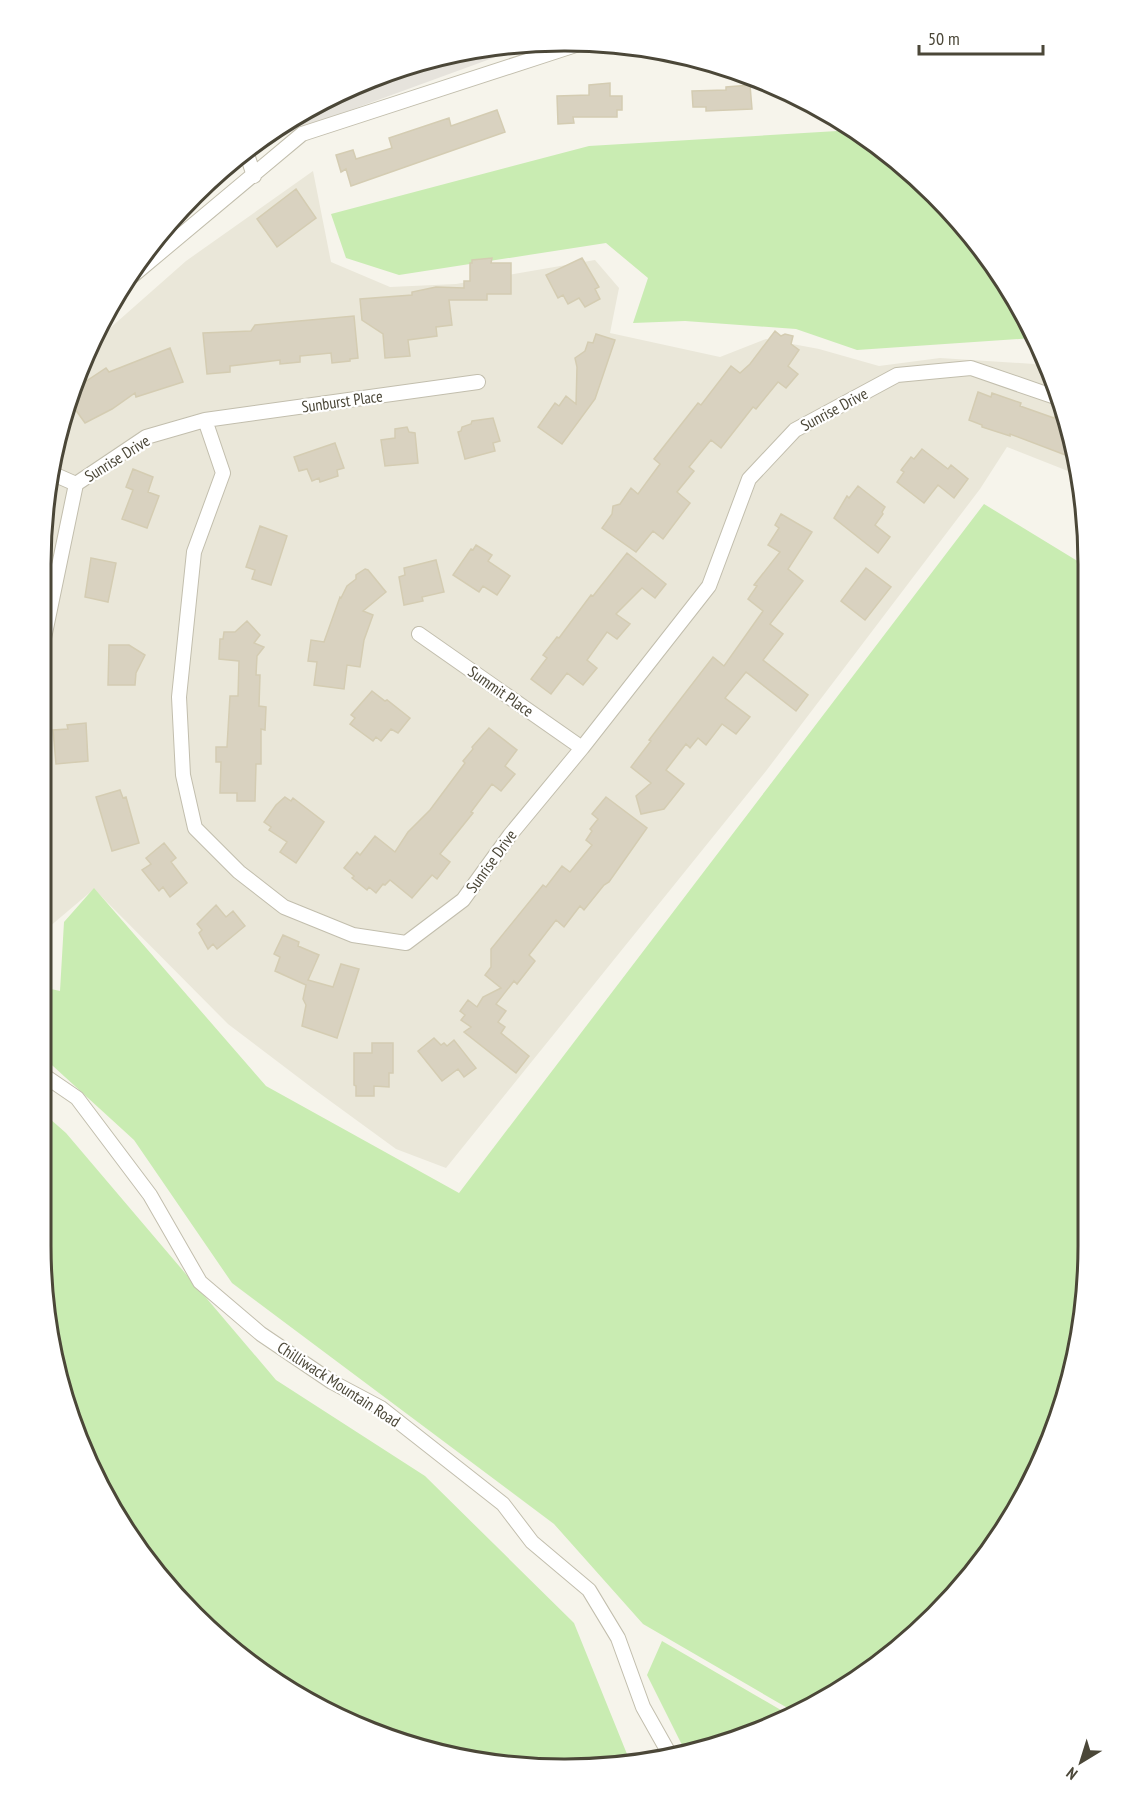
<svg xmlns="http://www.w3.org/2000/svg" width="1129" height="1810" font-family="'PT Sans Narrow',sans-serif">
  <style>
    .residential { fill: #eae7d9 }
    .industrial { fill: #e6e3dc }
    .green { fill: #c9ecb2 }
    .building { fill: #d9d2c0; stroke: #d4ccb2; stroke-width: 1.5 }
    .lines { fill: none; stroke-linecap: round; stroke-linejoin: round }
    .minor-casing { stroke: #c2bead; stroke-width: 16 }
    .minor { stroke: #fff; stroke-width: 14 }
    .labels { text-anchor: middle; dominant-baseline: central; stroke-width: 4.5; stroke-linejoin: round; paint-order: stroke }
    .street-label { font-size: 16px; fill: #4b4738; stroke: #fff }
    .rim { fill: none; stroke: #4b4738; stroke-width: 3 }
  </style>
  <rect width="100%" height="100%" fill="#f6f4eb"/>
  <path class="residential" d="M313,171L331,262L390,287L456,284L595,260L619,288L610,333L720,357L766,339L819,349L879,366L940,358L1034,364L1046,369L1071,429L1078,475L1007,447L980,489L766,771L446,1168L396,1149L311,1087L228,1024L94,889L42,933L45,496L80,364L92,344L186,261Z"/>
  <path class="industrial" d="M531,44L263,142L261,140L303,111L396,68L496,45Z"/>
  <path class="green" d="M854,130L884,149L959,219L1018,303L1033,338L857,350L796,329L685,321L633,323L648,278L606,243L399,275L346,258L331,214L589,146Z
    M984,504L1084,565L1087,571L1084,1314L1049,1446L980,1565L855,1681L791,1710L643,1624L554,1524L232,1283L134,1140L42,1056V987L60,991L64,922L94,888L266,1086L459,1193Z
    M41,1111L66,1133L276,1380L425,1476L574,1623L629,1759L531,1768L396,1742L245,1661L129,1537L68,1414L41,1245Z
    M662,1641L786,1713L700,1752L686,1753L647,1675Z"/>
  <path class="building" d="M610,83V96H622V110H617V117H573L574,123L558,124L557,96L589,95V85Z
    M750,85L752,109L706,111V107H693L692,91L726,90V87Z
    M497,110L505,132L351,186L346,169L341,172L336,155L353,150L356,159L392,148L389,138L449,118L451,126Z
    M296,189L316,218L277,247L257,219Z
    M492,258L491,263H511V294H487V300H449L452,325L436,327L437,336L408,340L410,356L385,358L383,334L362,320L360,299L412,295V292L436,287L464,288V281H470V263H472V260Z
    M582,258L599,287L595,289L600,299L585,307L579,298L568,304L563,295L558,298L546,275Z
    M354,316L358,358L350,359V361L332,363L331,353L300,356V362L280,364V360L230,366V372L207,374L203,333L251,331L255,325Z
    M775,331L781,336L785,334L793,336L791,344L799,350L788,366L798,374L786,388L778,382L756,409L753,407L721,448L711,440L689,467L694,471L677,492L690,503L663,539L653,531L636,552L602,528L612,514L613,506L620,504L631,488L638,494L660,464L654,459L698,403L701,405L731,366L740,373L750,364Z
    M596,334L615,340L595,399L562,444L538,427L555,403L559,406L566,396L576,404L577,367L575,358L585,351L588,342L593,343Z
    M170,348L183,382L136,397L135,393L112,409L85,423L70,402L73,390L106,368L109,372Z
    M978,392L991,397L992,393L1021,403L1020,406L1054,418L1056,414L1066,418L1071,429L1076,459L1010,434V436L982,427V425L969,420Z
    M493,418L500,441L493,443L495,451L465,459L458,432L461,431L462,427L471,424L472,421Z
    M407,427L409,432L415,433L418,463L385,466L381,440L395,438V429Z
    M335,443L344,468L337,470L338,476L320,482L319,478L312,481L307,469L299,471L294,457Z
    M922,449L948,469L951,465L968,479L954,498L938,485L924,503L897,482L904,472L901,470L911,457L914,459Z
    M133,469L153,477L148,492L159,496L147,528L122,519L133,490L126,487Z
    M858,486L885,507L882,512L883,514L875,525L890,537L878,553L834,518L847,496L849,498Z
    M781,514L812,532L788,569L803,581L770,624L783,634L763,660L808,695L796,711L746,672L725,698L750,717L736,734L722,724L706,745L698,738L690,748L686,744L666,770L684,784L664,809L641,814L636,796L651,783L631,767L651,741L649,740L713,657L724,666L763,611L748,599L757,586L754,585L780,552L768,545L779,528L775,525Z
    M260,526L287,536L271,585L252,579L255,570L246,567Z
    M476,545L492,555L488,561L510,576L497,595L483,586L479,592L453,575L471,549L473,550Z
    M627,553L666,584L655,598L642,588L616,614L630,624L617,639L607,632L587,660L597,668L583,685L567,673L551,694L531,679L547,658L543,655L557,637L559,638L591,595L593,596Z
    M91,558L116,563L108,602L85,597Z
    M436,560L444,592L422,597L423,601L404,605L399,577L405,575L404,568Z
    M866,568L891,587L865,620L841,601Z
    M365,569L368,570L386,592L363,611L373,615L364,640L360,667L347,665L344,689L314,685L317,662L308,661L311,640L324,642L340,597L341,598L347,586L356,579V575Z
    M247,621L260,635L254,643L264,647L257,656L256,675H260L259,706L266,707L265,730L261,729V764H256L255,801H237V793H220L221,762H216V747H227L230,696H238L239,661L219,659L220,639H223L224,632H235Z
    M109,645H129L145,655L136,673L135,685H108Z
    M372,691L385,701L387,700L410,718L398,733L391,729L381,741L376,737L373,741L350,724L355,718L351,715Z
    M86,723L88,761L56,764L53,730L68,729L67,725Z
    M489,728L517,750L505,766L515,774L501,791L492,784L471,812L473,813L440,854L450,862L437,879L432,875L412,898L390,880L385,885L383,884L376,893L369,887L367,890L352,878L354,876L344,868L357,852L360,855L375,836L395,852L408,832L430,810L465,763L463,761L473,749L472,747Z
    M120,790L123,798L126,797L139,843L112,851L96,797Z
    M285,797L291,801L293,798L324,822L296,863L280,852L287,842L269,830L271,827L264,822L276,805Z
    M606,797L647,828L609,882L604,885L584,910L580,906L564,927L556,920L529,955L535,961L517,984L514,981L496,1004L506,1011L498,1022L505,1027L501,1033L529,1056L516,1073L464,1032L471,1027L461,1020L465,1015L460,1011L468,1000L477,1007L483,997L501,988L485,975L491,967V949L543,885L546,887L562,866L570,872L592,845L586,840L592,831L590,829L598,819L592,814Z
    M164,843L176,858L171,862L187,883L170,897L163,887L159,891L142,870L151,864L146,858Z
    M216,905L226,917L233,911L245,926L217,949L213,944L208,949L199,933L202,930L197,924Z
    M283,935L299,942L298,946L319,955L308,980L333,987L341,964L359,969L337,1038L302,1026L306,1005L303,999L306,985L275,971L280,957L274,954Z
    M434,1038L441,1045L444,1043L447,1046L454,1040L476,1068L464,1077L458,1069L442,1081L418,1051Z
    M372,1043H393V1073H389V1087L374,1086V1096H356V1086L354,1085V1053H372Z"/>
  <g class="lines">
    <defs>
      <path id="minor" d="M246,151L254,176
        M131,277L302,134L585,42
        M205,420L478,382
        M51,473L76,484L146,437L205,420L223,473L194,552L179,697L183,775L195,828L239,872L284,907L353,935L406,943L463,900L510,835L582,748L709,586L749,479L795,430L897,375L971,368L1058,398
        M419,634L582,748
        M44,638L76,484
        M42,1074L77,1098L150,1195L200,1282L261,1334L332,1382L381,1408L503,1504L532,1542L589,1590L618,1638L643,1707L670,1755"/>
    </defs>
    <use href="#minor" class="minor-casing"/>
    <use href="#minor" class="minor"/>
  </g>
  <g class="labels">
    <g class="street-label">
      <text transform="translate(342 401) rotate(-8)">Sunburst Place</text>
      <text transform="translate(834 409) rotate(-28)">Sunrise Drive</text>
      <text transform="translate(117 458) rotate(-32)">Sunrise Drive</text>
      <text transform="translate(501 691) rotate(35)">Summit Place</text>
      <text transform="translate(491 861) rotate(-54)">Sunrise Drive</text>
      <text transform="translate(339 1384) rotate(33)">Chilliwack Mountain Road</text>
    </g>
  </g>
  <path d="M0 0H1129V1810H0ZM564 51H565A513 513 0 0 1 1078 564V1246A513 513 0 0 1 565 1759H564A513 513 0 0 1 51 1246V564A513 513 0 0 1 564 51Z" fill="#fff" fill-rule="evenodd"/>
  <path class="rim" d="M564 51H565A513 513 0 0 1 1078 564V1246A513 513 0 0 1 565 1759H564A513 513 0 0 1 51 1246V564A513 513 0 0 1 564 51Z"/>
  <g transform="translate(1081 1762) rotate(218)" stroke="#ffffff" stroke-width="4.5" paint-order="stroke">
  <path d="M0-4.5L10 22L0 15L-10 22Z" fill="#4b4738"/>
  <text y="-9" font-size="16" font-weight="bold" text-anchor="middle" fill="#4b4738">N</text>
  </g>
  <path d="M919 45v9h124v-9" fill="none" stroke="#4b4738" stroke-width="3"/>
  <text x="928" y="45" font-size="18" fill="#4b4738" stroke="#ffffff" stroke-width="4.5" paint-order="stroke">50 m</text>
</svg>
